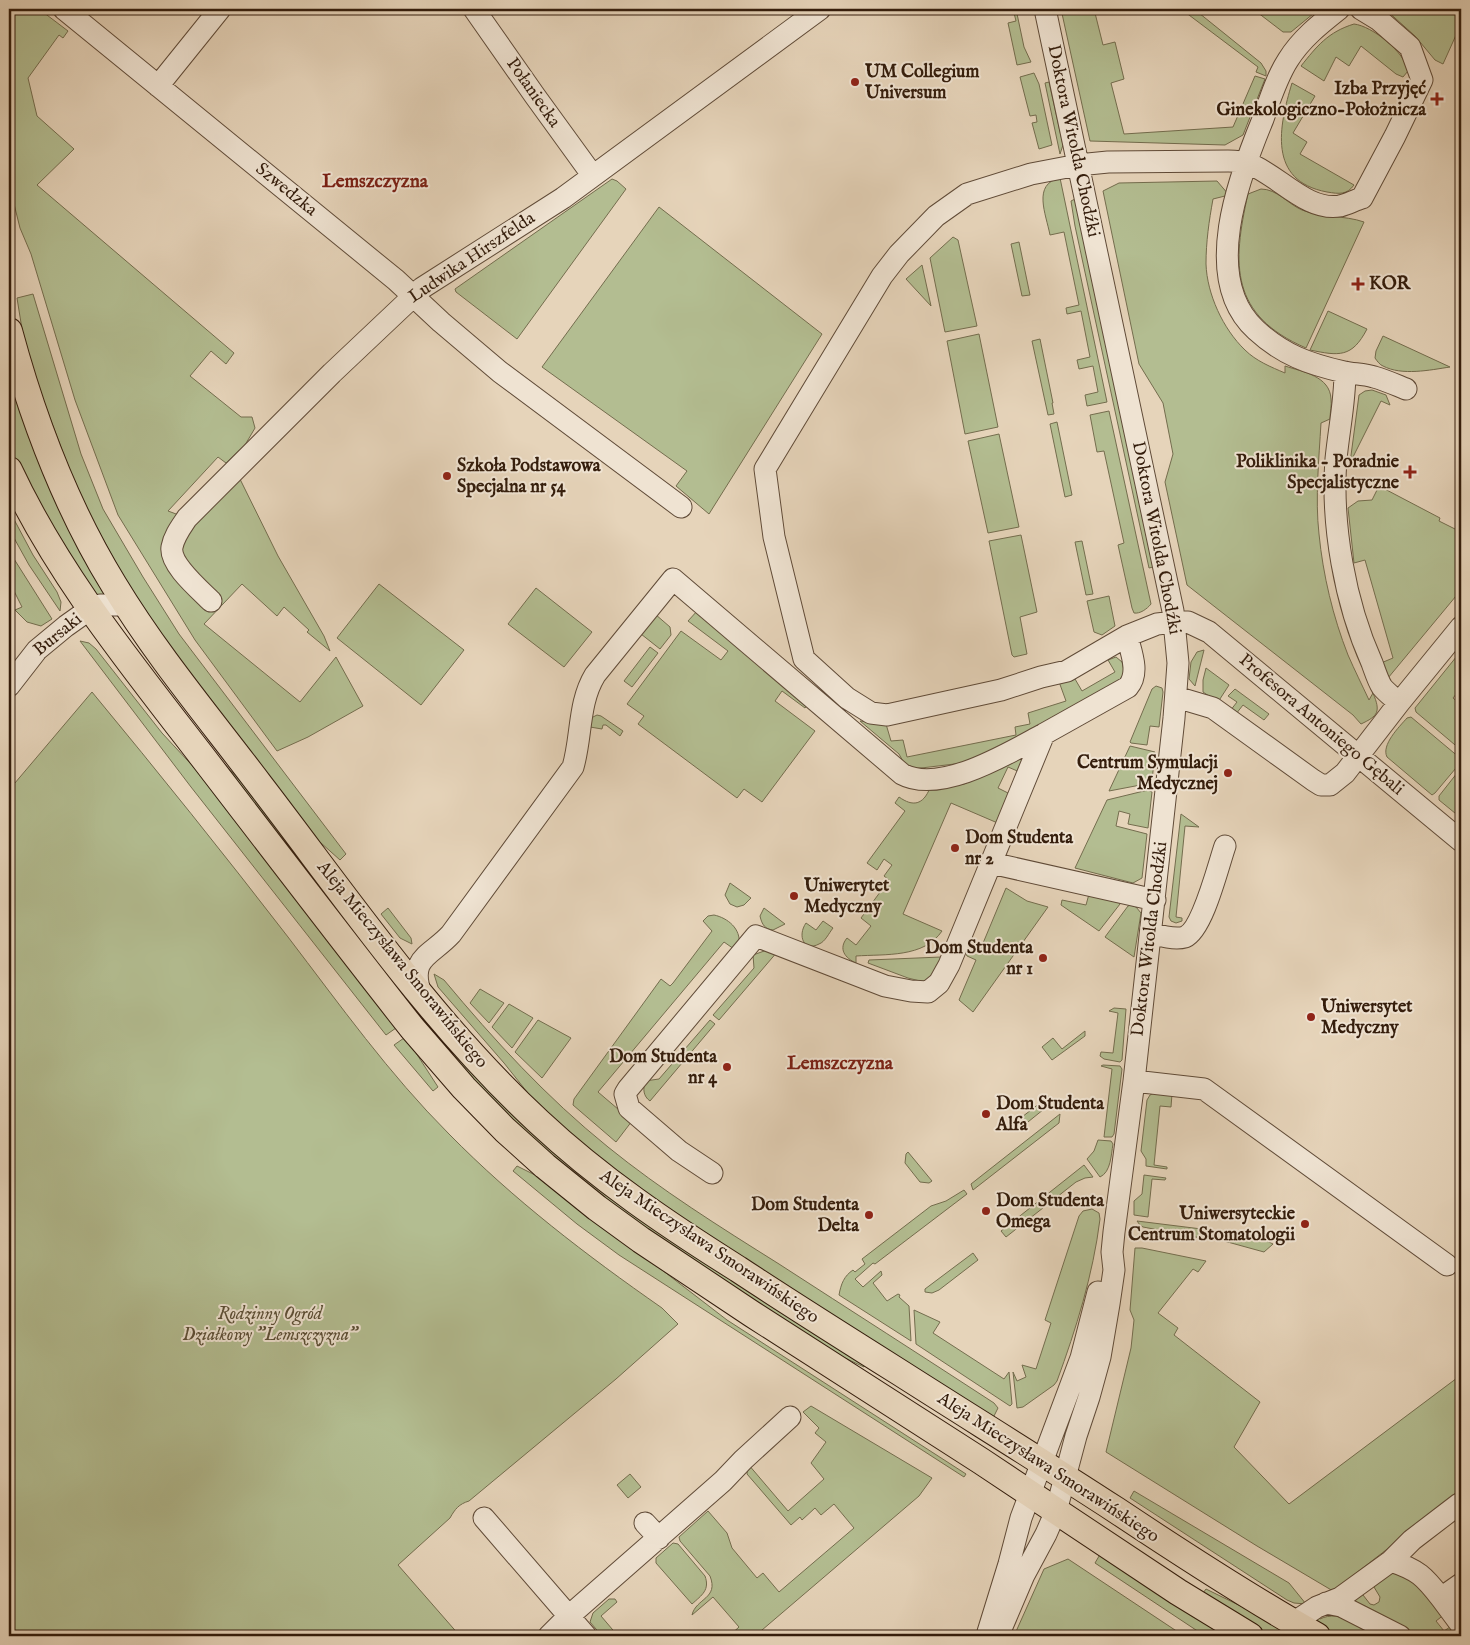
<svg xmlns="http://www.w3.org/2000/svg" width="1470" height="1645" font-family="'IM FELL English',serif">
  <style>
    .green { fill: #b3bd91; stroke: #746d4e }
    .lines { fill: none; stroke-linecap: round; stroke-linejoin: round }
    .minor-casing { stroke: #604b38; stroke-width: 23 }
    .major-casing { stroke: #341d0c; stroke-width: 28 }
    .minor { stroke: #efe3d2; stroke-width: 21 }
    .major { stroke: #e6d4ba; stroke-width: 26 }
    .poi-dot { fill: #8f2418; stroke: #efe3d2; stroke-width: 2 }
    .labels { text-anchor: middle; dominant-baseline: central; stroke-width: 4; stroke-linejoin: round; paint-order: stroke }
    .poi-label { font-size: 18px; font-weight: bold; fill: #341d0c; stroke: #efe3d2; text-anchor: start }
    .street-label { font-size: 18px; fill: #341d0c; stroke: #efe3d2 }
    .park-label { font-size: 18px; font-style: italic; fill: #5a4d34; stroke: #efe3d2 }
    .neighbourhood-label { font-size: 19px; font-weight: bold; fill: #7a1f14; stroke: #efe3d2 }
  </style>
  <rect width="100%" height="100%" fill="#e6d4ba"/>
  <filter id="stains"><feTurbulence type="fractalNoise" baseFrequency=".004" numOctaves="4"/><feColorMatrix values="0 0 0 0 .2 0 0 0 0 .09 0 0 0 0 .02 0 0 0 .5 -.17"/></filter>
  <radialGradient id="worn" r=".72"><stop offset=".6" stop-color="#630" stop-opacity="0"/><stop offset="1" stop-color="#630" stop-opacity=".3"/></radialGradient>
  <path class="green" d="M9,9H39L68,31L63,38L59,35L28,78L37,116L74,149L37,185L234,353L226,364L211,351L190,376L241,417H252L255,428L245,445L226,463L218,457L168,511L187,518L236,471L278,556L324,636L330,651L307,632L309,630L284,607L277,616L242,584L204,624L300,702L336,657L363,706L308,737L277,751L195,640L118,515L75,400L31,254L20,228L9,184Z
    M1013,9H1016L1024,47L1031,62L1017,65L1008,23L1016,21Z
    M1061,9H1094L1103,45L1115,42L1124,79L1111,83L1124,134L1233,127L1255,76L1265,79L1243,135L1225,145L1090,141Z
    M1181,9H1194L1261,63L1266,71V76L1256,72L1258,67Z
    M1253,9H1319L1291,32H1283Z
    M1385,9H1461V24L1443,64L1435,60L1415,36Z
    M1354,24C1372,26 1405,52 1408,71L1403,77L1396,74L1361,46L1349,66L1336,57L1324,81L1301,66C1317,46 1328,32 1354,24Z
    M1034,73L1039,84L1052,145L1039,149L1032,123L1037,122L1036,115L1030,116L1020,77Z
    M1049,82L1063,145L1060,154L1045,83Z
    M1292,83L1315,96L1293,133L1307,142L1300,154L1354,185C1347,195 1339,194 1327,192C1267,181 1279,126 1292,83Z
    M1060,178L1107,402L1087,406L1085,395L1098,392L1093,366L1079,369L1077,360L1090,357L1081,311L1067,314L1066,308L1079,305L1064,232L1050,235C1046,214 1032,184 1060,178Z
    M612,179L617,181L626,189L517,339L456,292L455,289Z
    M1217,181L1229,195L1213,199C1209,221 1206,242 1206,264C1207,294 1223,329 1245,350C1256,361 1271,367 1285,373V366C1303,372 1330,376 1331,399C1332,405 1330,412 1330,419L1321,423C1319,458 1315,499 1319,534C1323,575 1333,617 1348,655C1355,671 1362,685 1369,700L1373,693C1381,712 1378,716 1361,724L1353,715L1187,585L1165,482L1173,454L1163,403L1139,364L1103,191L1119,183Z
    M1261,189C1277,189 1288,204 1302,210C1322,218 1344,215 1364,222L1306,348C1230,315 1232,265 1248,194Z
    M1075,199L1153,567L1149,568L1075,226L1071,201Z
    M659,207L822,334L709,514L676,486L687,471L542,367Z
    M953,237L958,240L977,326L945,332L930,258Z
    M1019,242L1030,295L1022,296L1011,244Z
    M922,265L931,306L906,279Z
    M33,294L81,454L103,509L143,577L179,634L346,854L340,860L311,834L144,613L80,498L26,354L17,298Z
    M1328,311L1367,329C1352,358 1339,356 1310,350Z
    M979,334L998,427L965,434L947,341Z
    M1383,336L1450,367C1430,370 1402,376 1383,366C1380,365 1377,361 1375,358L1376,351Z
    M1040,339L1053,403H1052L1054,414L1048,415L1032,341Z
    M9,375L112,599L92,597L13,459L9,447Z
    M1372,390L1386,395L1390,405L1381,401L1350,463L1359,395L1365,391Z
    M1109,411L1151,604C1147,609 1140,614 1134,613L1132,608L1118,545L1124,543L1104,451L1097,452L1090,415Z
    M1057,422L1072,495L1065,497L1050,424Z
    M999,434L1019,527L988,533L968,441Z
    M1379,486L1440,518L1439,521L1461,532V590L1388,678L1381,663L1393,658L1365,560L1354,563L1348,508L1358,501L1372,500Z
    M9,510L33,555L57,592L61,602L60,611L29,565L9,529Z
    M1021,535L1037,612L1020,617L1027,654L1014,657L1012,655L989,541Z
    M1082,541L1093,594L1086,595L1075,542Z
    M9,551L52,619L41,626L27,622L15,610L22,607L9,581Z
    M379,584L464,650L421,705L337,638Z
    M536,588L592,632L564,667L508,624Z
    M1109,596L1115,626L1102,635L1094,632L1087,601Z
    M698,610L808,704L805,708L782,691L775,701L815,731L762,802L744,789L737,798L638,724L644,716L627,704L681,631L721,660L728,651L688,621Z
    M655,614L670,627L671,635L660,649L641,634Z
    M80,641L89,643L96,649L162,733L214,789L396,1028L386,1035L191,787Z
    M650,647L658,653L632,687L624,681Z
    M1204,650L1195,686L1189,679L1191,662L1197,652Z
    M1461,651V688L1453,698L1461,705V750L1416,712L1415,708Z
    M1116,657L1122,662L1126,679L971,762L913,769L905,765L899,754L860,721L886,724L891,741L903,740L907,757L1016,735L1015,727L1030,724L1028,713L1066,701L1058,679H1075L1082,691L1115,672L1108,660Z
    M1206,668L1229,685L1218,702L1203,692V680Z
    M1156,686L1162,688L1163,692L1159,727L1150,726L1147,745L1131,743L1130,742L1152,689Z
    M1235,689L1269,714L1264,720L1243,705L1236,714L1230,711L1237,702L1228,696Z
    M92,692C159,773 224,854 288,937C340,1005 389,1074 449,1134C514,1200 586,1255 662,1308L678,1324L616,1379L469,1501C459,1504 455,1509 450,1518L398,1565L460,1636H9V790Z
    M597,715L601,716L623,731L620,736L606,725H603L602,729L590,727L591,718Z
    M1411,717L1460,758L1461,762L1435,793L1432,795L1387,757C1381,745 1399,727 1407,718Z
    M1130,746L1155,752L1152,781L1151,783L1109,791Z
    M212,750L251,793L465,1062L866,1363L864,1367L826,1349L688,1260L549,1156L440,1046Z
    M1021,758L1025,760L1022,773L1008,767L998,788L1012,795L1000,824L951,803L903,914L942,931C924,958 885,954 856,956V963C845,958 838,949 847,938L856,945L871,926L861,918L889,880L884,876L892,865L884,859L877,870L867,863L905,811L895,803L899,797C913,807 923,805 930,788L964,784Z
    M1461,768V818L1439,800V796Z
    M1148,790L1152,792L1148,828L1128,824L1130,814L1119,811L1116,826L1147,834L1142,878L1133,883L1075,868L1107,800Z
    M1181,814L1199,827L1185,826L1176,917L1182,918V921L1176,923L1171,921L1169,917Z
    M730,883L751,898L744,905L737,907L730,904L725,895Z
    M1006,888L1027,901L1048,907L973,1012L959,1000L976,960L967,956L965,952L968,945L971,944L981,948Z
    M1089,894L1120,901V904L1099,931L1061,905L1062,900L1086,905Z
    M1131,905L1136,907L1141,913L1134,957L1105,937L1128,906Z
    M388,908L411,938L412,944L400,938L381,914Z
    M764,908L785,924L773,930C765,929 762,925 760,916Z
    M714,915C728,918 741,929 739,944L734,949L724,942L598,1092L632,1121L616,1142L573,1105L574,1099L661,979L670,986L673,983L712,931L703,921L708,916Z
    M823,921L833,928C829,933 825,942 819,944C804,952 797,936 806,923L816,930Z
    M767,950L778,951L719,1020L713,1015L754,968L753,955Z
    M941,957C937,966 933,976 924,982L908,978L868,963L869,960Z
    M434,974L444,980C494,1040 546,1097 608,1147C661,1190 720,1227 779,1264C850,1310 922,1356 994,1403L998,1408L992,1420L651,1200L539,1107L504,1063L438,987Z
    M480,989L504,1003L489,1023L470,1003Z
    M509,1004L533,1018L512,1048L492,1027Z
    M1114,1008L1126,1009L1122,1060L1120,1062L1104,1059L1100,1056L1101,1052L1113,1053L1118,1013L1109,1011Z
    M538,1020L571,1038L542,1078L515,1052Z
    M710,1020L715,1024L650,1101C643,1096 643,1089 645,1081L659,1079Z
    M1085,1031V1036L1052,1060L1042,1047L1053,1038L1062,1049Z
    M404,1038L416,1053L438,1087L433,1091L394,1045Z
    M1103,1065L1120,1066L1122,1069L1114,1134L1112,1137H1104L1112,1069L1101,1066Z
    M1154,1093L1172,1094L1171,1107L1160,1106L1154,1165L1167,1167V1169L1146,1166V1159L1141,1151L1147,1100L1150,1095Z
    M1049,1096L1054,1101L1018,1130L1013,1124Z
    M1060,1114L1059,1123L973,1190L971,1184Z
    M1098,1140L1111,1141L1113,1144C1111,1155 1111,1172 1100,1177L1087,1159L1094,1151Z
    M908,1152L932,1181L929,1183L920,1182L905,1163L906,1154Z
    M1084,1165L1093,1177L1085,1178L1076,1182L1006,1237L1001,1231Z
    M517,1166L545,1180L727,1320L966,1474L964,1477L619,1255L577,1224L513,1171Z
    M1144,1175L1166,1178L1165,1180L1152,1179L1148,1217L1134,1215V1201L1142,1194Z
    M964,1190L967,1194L875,1264L873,1263L855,1279L863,1287L881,1271L882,1275L873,1283L887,1301L898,1294L900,1295L899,1297L909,1306L911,1341L839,1295C841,1284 844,1276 853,1270L855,1272L865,1264L862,1259L931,1206L946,1201Z
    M1092,1209L1099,1213L1100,1219C1093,1275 1076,1329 1057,1381L1054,1385L1023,1407L1017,1408L1013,1372L1017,1381L1026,1377L1022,1365L1036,1369L1051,1323L1045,1320L1079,1216L1083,1211Z
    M1137,1221L1250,1235L1201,1238L1143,1227L1140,1225Z
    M1263,1239L1273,1244L1264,1252L1224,1241Z
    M1135,1248H1142L1206,1261L1198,1272L1193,1269L1158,1313L1178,1328L1174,1335L1260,1402L1234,1447L1289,1504L1461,1375V1492L1333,1591L1257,1546L1106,1452L1131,1348L1134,1320L1130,1310Z
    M973,1253L978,1260L939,1290L932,1293L925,1292V1289Z
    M914,1310L940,1322L933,1333L1004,1379L1009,1372L1012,1404L1010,1406L916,1344Z
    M811,1406L932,1478L919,1496L755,1636H729L739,1627L713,1597L692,1615C696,1598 719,1599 710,1576L680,1541L679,1537L708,1511L727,1533L732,1548L757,1578L763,1573L779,1592L854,1528L834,1504L821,1515L815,1508L802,1520L800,1517L791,1525L747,1474L748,1464L788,1511L824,1479L811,1463L826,1442L815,1433L819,1428L803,1412Z
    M630,1474L641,1487L628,1498L617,1485Z
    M1134,1491L1289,1583L1306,1604L1294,1603L1287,1600L1130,1498Z
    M673,1543L678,1544L705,1576C710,1590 702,1595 692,1604L656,1563V1558Z
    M1102,1551L1233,1636H1205L1095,1563Z
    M1068,1559L1184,1636H1014L1044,1569Z
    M1393,1573L1404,1574L1416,1582L1445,1614L1436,1621L1444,1631L1453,1625L1461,1636H1418L1353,1601L1360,1593L1363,1595L1370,1604L1374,1605L1379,1602L1380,1597L1374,1587C1376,1577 1384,1576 1393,1573Z
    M1206,1589L1271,1621L1298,1636H1269L1203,1593Z
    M609,1599H615L617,1602L601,1616L618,1636H602L590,1622L593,1613Z
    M1316,1615L1320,1619C1340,1609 1361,1627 1378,1636H1339L1311,1621Z"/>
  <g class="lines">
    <defs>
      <path id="minor" d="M64,9L396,280L441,322L500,372L681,507
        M474,9L535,96L593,176
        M1339,9C1320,24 1301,39 1288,60C1277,77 1270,99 1263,119C1239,177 1200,279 1256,330C1283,355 1309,364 1344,372C1354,374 1365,374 1374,377C1385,380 1396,385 1406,389
        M1361,9L1379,20L1410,47L1422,80L1395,136L1362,198C1355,200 1348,204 1340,206C1306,212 1277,173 1247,163C1241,161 1234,161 1228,161L1108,162L1078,165L1031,174L967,194L936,216L899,254L882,276L765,469L774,537L804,659L847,698L871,713L887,715L1001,690L1041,677L1067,671L1127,636L1157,624L1175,622H1188L1209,632L1461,841
        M158,86L220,9
        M1345,372C1345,401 1339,429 1336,459C1331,525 1345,603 1372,663C1375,671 1378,681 1382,687C1387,693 1394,698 1399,703
        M211,601C199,589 169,564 172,547C174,536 181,527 187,518L332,373L422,288L563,198L820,9
        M9,686L37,650L66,626L90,609L100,605H127
        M1176,697L1213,708L1313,780L1321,785H1330L1345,773L1399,703L1461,627
        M1044,734L1128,687C1140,673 1131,652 1127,636
        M991,863L1155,900
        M1151,933C1161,936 1175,940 1185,937C1203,929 1218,866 1225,846
        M421,994C408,957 431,956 451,934L573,767C582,736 578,703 595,675L673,579L902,774C941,795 1010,752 1044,734L949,965L939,983L928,992L911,991L885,986L756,936L628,1089L625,1094L629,1108L679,1151L712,1173
        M1134,1081L1204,1089L1447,1265
        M484,1518L586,1636
        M645,1523L659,1538
        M1391,1561C1418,1570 1424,1576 1441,1598L1461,1584
        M1441,1598L1461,1625
        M1326,1603L1341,1606L1400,1636
        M1293,1623L1317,1607L1340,1598L1391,1561L1412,1540L1459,1504L1461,1507
        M988,1632L1009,1564L1021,1518L1081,1358L1098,1292
        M549,1636L569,1616L723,1481L743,1460L790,1417
        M998,1636L1024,1575L1046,1534L1056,1511L1076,1436L1089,1397L1100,1357L1109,1304L1114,1270L1112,1252L1114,1232L1134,1081L1174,718L1178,663L1173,611L1045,9"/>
      <path id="major" d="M9,331C33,420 66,507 114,585C157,656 211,720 260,785C349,901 432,1023 539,1122C600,1179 668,1225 738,1269C791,1304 845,1338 899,1372C971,1418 1044,1463 1116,1510C1182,1554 1248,1597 1317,1636
        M9,470C58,575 131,664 201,755C271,846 341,938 412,1028L464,1088L505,1130L545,1166L597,1208L641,1240L752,1314L981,1461L1178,1592L1250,1636"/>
    </defs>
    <use href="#minor" class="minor-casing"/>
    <use href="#major" class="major-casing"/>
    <use href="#minor" class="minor"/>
    <use href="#major" class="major"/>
  </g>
  <g class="poi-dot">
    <circle cx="855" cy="82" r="5"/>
    <path d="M1434.5 91.5h5v5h5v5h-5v5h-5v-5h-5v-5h5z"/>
    <path d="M1355.5 276.5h5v5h5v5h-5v5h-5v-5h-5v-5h5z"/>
    <path d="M1407.5 464.5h5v5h5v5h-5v5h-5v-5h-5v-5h5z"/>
    <circle cx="447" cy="476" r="5"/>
    <circle cx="1228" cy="773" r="5"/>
    <circle cx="955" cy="848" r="5"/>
    <circle cx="794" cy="896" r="5"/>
    <circle cx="1043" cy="958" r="5"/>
    <circle cx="1311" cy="1017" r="5"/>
    <circle cx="727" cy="1067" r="5"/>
    <circle cx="986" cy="1114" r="5"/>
    <circle cx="986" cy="1211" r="5"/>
    <circle cx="869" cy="1215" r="5"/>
    <circle cx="1305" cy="1224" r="5"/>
  </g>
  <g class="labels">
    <g class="poi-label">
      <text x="865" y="72">UM Collegium<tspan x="865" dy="21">Universum</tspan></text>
      <text x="1426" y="89" text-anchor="end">Izba Przyjęć<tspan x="1426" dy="21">Ginekologiczno-Położnicza</tspan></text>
      <text x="1369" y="284">KOR</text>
      <text x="1399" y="462" text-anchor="end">Poliklinika - Poradnie<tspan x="1399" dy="21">Specjalistyczne</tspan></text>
      <text x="457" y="466">Szkoła Podstawowa<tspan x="457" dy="21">Specjalna nr 54</tspan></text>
      <text x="1218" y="763" text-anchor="end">Centrum Symulacji<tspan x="1218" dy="21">Medycznej</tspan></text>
      <text x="965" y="838">Dom Studenta<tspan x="965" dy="21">nr 2</tspan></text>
      <text x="804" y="886">Uniwerytet<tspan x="804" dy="21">Medyczny</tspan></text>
      <text x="1033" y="948" text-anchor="end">Dom Studenta<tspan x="1033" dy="21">nr 1</tspan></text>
      <text x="1321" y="1007">Uniwersytet<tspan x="1321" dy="21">Medyczny</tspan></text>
      <text x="717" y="1057" text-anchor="end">Dom Studenta<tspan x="717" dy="21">nr 4</tspan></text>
      <text x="996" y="1104">Dom Studenta<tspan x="996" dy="21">Alfa</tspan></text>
      <text x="996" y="1201">Dom Studenta<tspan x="996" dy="21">Omega</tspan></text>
      <text x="859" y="1205" text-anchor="end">Dom Studenta<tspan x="859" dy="21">Delta</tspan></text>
      <text x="1295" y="1214" text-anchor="end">Uniwersyteckie<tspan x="1295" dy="21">Centrum Stomatologii</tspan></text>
    </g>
    <g class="street-label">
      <text transform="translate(533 93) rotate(55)">Połaniecka</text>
      <text transform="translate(1073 141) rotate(78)">Doktora Witolda Chodźki</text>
      <text transform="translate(286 190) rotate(39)">Szwedzka</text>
      <text transform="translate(472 258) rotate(-34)">Ludwika Hirszfelda</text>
      <text transform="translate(1156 538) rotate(79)">Doktora Witolda Chodźki</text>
      <text transform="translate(58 635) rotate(-39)">Bursaki</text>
      <text transform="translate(1321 725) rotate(40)">Profesora Antoniego Gębali</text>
      <text transform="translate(1150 939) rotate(-83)">Doktora Witolda Chodźki</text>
      <text transform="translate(402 965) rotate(51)">Aleja Mieczysława Smorawińskiego</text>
      <text transform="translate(709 1247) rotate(34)">Aleja Mieczysława Smorawińskiego</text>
      <text transform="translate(1048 1468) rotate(33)">Aleja Mieczysława Smorawińskiego</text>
    </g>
    <g class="park-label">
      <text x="270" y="1314">Rodzinny Ogród<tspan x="270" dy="21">Działkowy "Lemszczyzna"</tspan></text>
    </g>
    <g class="neighbourhood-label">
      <text x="375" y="182">Lemszczyzna</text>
      <text x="840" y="1064">Lemszczyzna</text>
    </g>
  </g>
  <rect width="1470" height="1645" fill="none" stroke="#e6d4ba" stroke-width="30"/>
  <rect x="10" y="10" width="1450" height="1625" fill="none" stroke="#341d0c" stroke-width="2.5"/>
  <rect x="15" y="15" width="1440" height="1615" fill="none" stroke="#341d0c"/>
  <rect width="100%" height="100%" filter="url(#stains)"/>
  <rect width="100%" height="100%" fill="url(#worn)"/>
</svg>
